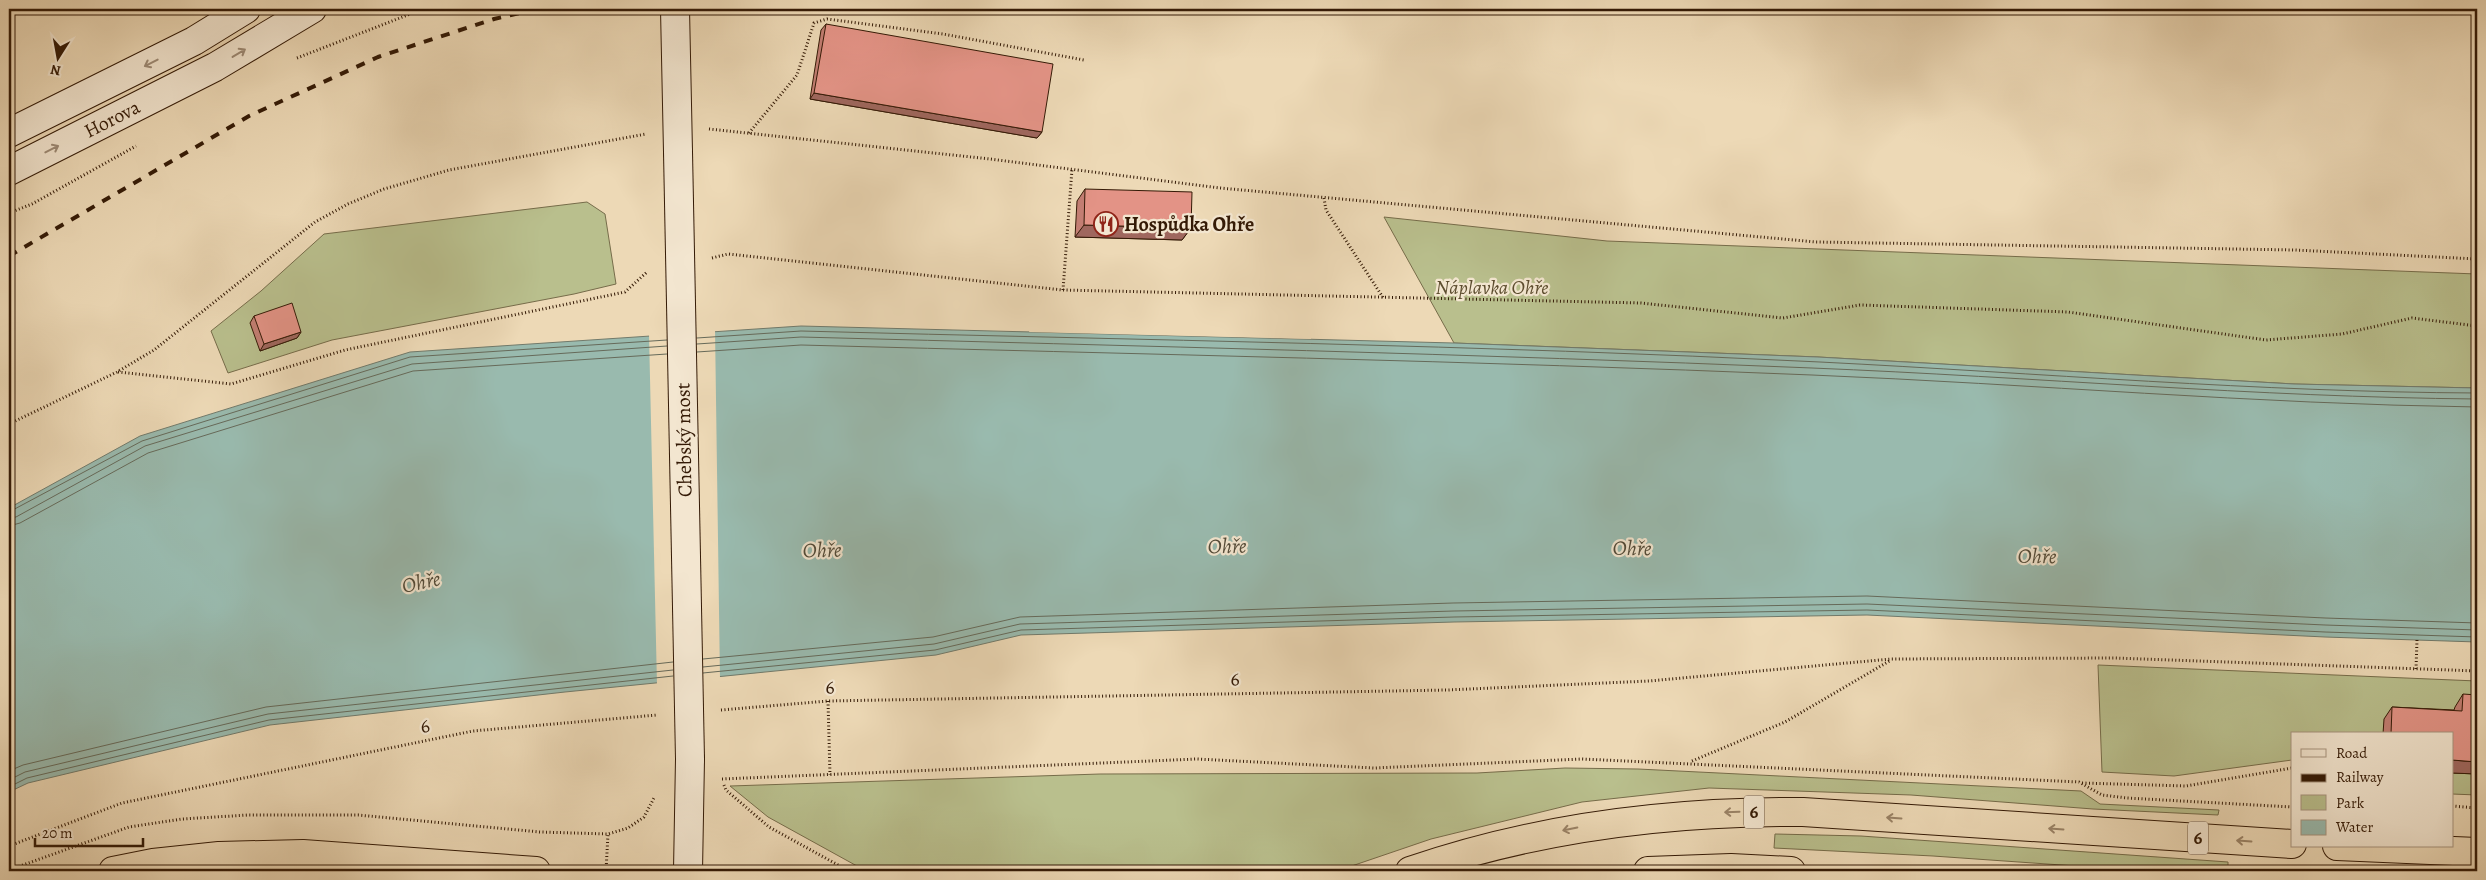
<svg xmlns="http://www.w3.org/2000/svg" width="2486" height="880" font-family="Alegreya,serif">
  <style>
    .green { fill: #b9bf8d; stroke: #766c4a }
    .water { fill: #99baae; stroke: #717a6b }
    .pier { fill: #edd9b6 }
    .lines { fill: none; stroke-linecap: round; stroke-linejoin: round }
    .shore { stroke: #666a5a; stroke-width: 1 }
    .secondary-casing { stroke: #341a06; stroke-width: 30 }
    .highway-casing { stroke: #341a06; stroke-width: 30 }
    .path { stroke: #341a06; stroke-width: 3; stroke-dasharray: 1 2.5; stroke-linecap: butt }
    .secondary { stroke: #f3e6d0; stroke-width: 28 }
    .highway { stroke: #edd9b6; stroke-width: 28 }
    .rail { stroke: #341a06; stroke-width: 4; stroke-dasharray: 9 9; stroke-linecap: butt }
    .secondary-bridge-casing { stroke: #341a06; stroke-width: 30; stroke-linecap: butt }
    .path-bridge { stroke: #341a06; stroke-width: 3; stroke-dasharray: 1 2.5; stroke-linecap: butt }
    .secondary-bridge { stroke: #f3e6d0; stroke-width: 28 }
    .wall { fill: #c37e73; stroke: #341a06 }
    .shaded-wall { fill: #9f675e; stroke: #341a06 }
    .building { fill: #e39386; stroke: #341a06 }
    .oneway { stroke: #9d8a75 }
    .oneway2 { stroke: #9a8367 }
    .labels { text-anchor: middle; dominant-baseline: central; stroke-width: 4.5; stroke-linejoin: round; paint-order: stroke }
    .shield { fill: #f3e6d0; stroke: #6d5743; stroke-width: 1 }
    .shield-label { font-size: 19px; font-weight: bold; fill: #341a06 }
    .street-label { font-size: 20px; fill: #341a06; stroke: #f3e6d0 }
    .poi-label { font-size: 20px; font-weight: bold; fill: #341a06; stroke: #f3e6d0; text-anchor: start }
    .park-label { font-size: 20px; font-style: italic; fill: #5c4c2e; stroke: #f3e6d0 }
    .water-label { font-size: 21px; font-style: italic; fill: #524a38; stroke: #f3e6d0 }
  </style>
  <rect width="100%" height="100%" fill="#edd9b6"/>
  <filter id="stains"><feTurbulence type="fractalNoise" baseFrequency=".004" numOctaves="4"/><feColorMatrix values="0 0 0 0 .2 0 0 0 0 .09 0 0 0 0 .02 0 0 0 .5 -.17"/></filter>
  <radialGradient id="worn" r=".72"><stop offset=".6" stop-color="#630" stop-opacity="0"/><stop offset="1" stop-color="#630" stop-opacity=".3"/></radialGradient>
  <path class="green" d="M587,202L605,214L616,284L574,294L332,340L228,373L211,331L261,291L324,234Z
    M1384,217L1607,241L2477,274V388L2294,384L1818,357L1454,343Z
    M2098,665L2477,681V795L2452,794V734H2292V760L2174,776L2102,772Z
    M1565,768L1638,769L2081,791L2100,804L2219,810L2218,815L2093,809L1911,795L1709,788L1582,802L1431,839L1337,871H866L768,817L730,786L1100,774L1477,773Z
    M1775,834L1861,836L2228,862V871H2147L1933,856L1774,848Z"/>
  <path class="water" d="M801,326L1454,343L1818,357L2294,384L2477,388V642L2325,637L1867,615L1454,622L1021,635L936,655L565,692L270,725L28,783L9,792V508L140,436L410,352Z"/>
  <path class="pier" d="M715,329L720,679L657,685L649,334Z
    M1030,329L1311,337V339L1029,332Z"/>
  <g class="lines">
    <path class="shore" d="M697,338L801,331C1141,340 1481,345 1820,362C2039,373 2258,392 2477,393
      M697,344L801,337C1138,346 1475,354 1812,368C2034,377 2255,397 2477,399
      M697,352L801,345C1138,354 1475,361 1812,375C2034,384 2255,404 2477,407
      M9,512L142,441L410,357L667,340
      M9,518L16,517L145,446L412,364L667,346
      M9,526L20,523L148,453L413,371L667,354
      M703,659L933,637L1020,617L1453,603L1867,596L2325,618L2477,623
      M703,667L934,644L1020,624L1454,611L1867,604L2325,625L2477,630
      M703,673L935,650L1021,630L1454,617L1867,610L2325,632L2477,637
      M9,771L23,765L266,707L673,662
      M9,780L25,772L268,714L673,670
      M9,787L27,778L269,720L673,676"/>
    <defs>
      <path id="secondary" d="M675,9L678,152
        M9,133L194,41L246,9
        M9,171L215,67L312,9
        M688,871L690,759"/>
      <path id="highway" d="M2337,846L2477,852
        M113,871L153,863L219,856L303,854L536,871
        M1410,871C1538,827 1668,811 1803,812L2292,844
        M1648,871L1731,868L1791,871"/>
    </defs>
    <use href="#secondary" class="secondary-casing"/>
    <use href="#highway" class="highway-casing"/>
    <path class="path" d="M297,58L423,9
      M709,129L990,159L1220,188L1816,242L2295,250L2477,259
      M749,133L797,75L814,23L827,19L943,34L1084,60
      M1324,198L1326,210L1384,299
      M9,213L32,204L136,146
      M712,258L728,254L1063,290L1641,303L1783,318L1860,305L2068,312L2266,340L2342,334L2412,318L2477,326
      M1063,290L1072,169
      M118,372L231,384L345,350L625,292L647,272
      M9,424L117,372L154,350L315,222L348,204L384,189L449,170L646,134
      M2416,669L2417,640
      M828,701L830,775
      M721,710L828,701L1447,690L1649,681L1891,659L2115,658L2477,671
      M1692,761L1785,722L1891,660
      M722,779L1197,759L1374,768L1582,759L2079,782L2102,795L2127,798L2292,807
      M2082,783L2186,786L2292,768
      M724,785L726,790L769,827L849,871
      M9,846L122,803L473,731L657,715
      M9,870L129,827L182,819L248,815H358L540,832L608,834L628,828L644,817L655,796
      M606,871L608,834"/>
    <use href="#secondary" class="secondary"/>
    <use href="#highway" class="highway"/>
    <path class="rail" d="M2463,9L2477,11
      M9,256L249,116L378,57L494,19L538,9"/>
    <defs>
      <path id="secondary-bridge" d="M678,152L690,759"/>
    </defs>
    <use href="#secondary-bridge" class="secondary-bridge-casing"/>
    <path class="path-bridge" d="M2452,806L2477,808L2473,871"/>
    <use href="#secondary-bridge" class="secondary-bridge"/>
  </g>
  <path class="wall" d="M826,24L1042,132L1037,138L810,99L821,30Z
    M1085,189L1191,228L1182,240L1075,237L1077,201Z
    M254,316L301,332L297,338L260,351L250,323Z
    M2463,694L2477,774L2452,773V734H2383L2384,719L2392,707L2454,710L2455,707Z"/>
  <path class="shaded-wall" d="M814,93L1042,132L1037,138L810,99Z
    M1084,225L1191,228L1182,240L1075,237Z
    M301,332L297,338L260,351L264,344Z
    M2452,760L2477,762V774L2452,773Z"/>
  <path class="building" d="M826,24L1053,64L1042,132L814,93Z
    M1085,189L1192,192L1191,228L1084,225Z
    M292,303L301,332L264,344L254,316Z
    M2463,694L2477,695V762L2452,760V734H2391L2392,707L2462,711Z"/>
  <defs><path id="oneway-shaft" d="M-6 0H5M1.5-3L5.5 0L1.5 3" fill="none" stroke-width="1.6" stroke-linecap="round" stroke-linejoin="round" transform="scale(1.25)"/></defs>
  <g class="oneway">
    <use href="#oneway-shaft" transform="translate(239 53) rotate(-31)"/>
    <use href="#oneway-shaft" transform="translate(151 63) rotate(153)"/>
    <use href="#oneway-shaft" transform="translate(52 149) rotate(-27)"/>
  </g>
  <g class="oneway2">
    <use href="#oneway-shaft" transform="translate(1732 812) rotate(178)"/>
    <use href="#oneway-shaft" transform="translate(1894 818) rotate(-176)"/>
    <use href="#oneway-shaft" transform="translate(1570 829) rotate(168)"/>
    <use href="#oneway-shaft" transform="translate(2056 829) rotate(-176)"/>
    <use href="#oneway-shaft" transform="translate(2244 841) rotate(-176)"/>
  </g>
  <defs>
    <symbol id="restaurant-ring" viewBox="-11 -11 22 22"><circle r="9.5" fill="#f3e6d0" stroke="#8f2418" stroke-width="1.5"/><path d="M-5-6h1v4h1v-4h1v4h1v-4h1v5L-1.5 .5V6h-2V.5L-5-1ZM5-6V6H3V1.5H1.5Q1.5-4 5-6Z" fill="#8f2418"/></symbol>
  </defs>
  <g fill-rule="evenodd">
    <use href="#restaurant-ring" x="1092" y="210" width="28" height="28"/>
  </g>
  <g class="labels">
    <g class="shield">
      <rect x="1744" y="795.5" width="20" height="33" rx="4"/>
      <rect x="2188" y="821.5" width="20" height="33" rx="4"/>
    </g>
    <g class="shield-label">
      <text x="1754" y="812">6</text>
      <text x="2198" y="838">6</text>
    </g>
    <g class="street-label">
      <text transform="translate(112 119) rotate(-27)">Horova</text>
      <text transform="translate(684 440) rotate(-91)">Chebský most</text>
      <text transform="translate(1235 679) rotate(-1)">6</text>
      <text transform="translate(830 687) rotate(-2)">6</text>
      <text transform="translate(425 726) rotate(-12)">6</text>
    </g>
    <g class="poi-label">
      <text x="1124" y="224">Hospůdka Ohře</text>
    </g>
    <g class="park-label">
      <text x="1492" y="287">Náplavka Ohře</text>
    </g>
    <g class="water-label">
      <text transform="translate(1227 546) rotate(-1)">Ohře</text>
      <text transform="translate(1632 548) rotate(1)">Ohře</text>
      <text transform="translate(822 550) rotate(-1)">Ohře</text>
      <text transform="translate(2037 556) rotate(1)">Ohře</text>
      <text transform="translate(421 582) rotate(-12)">Ohře</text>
    </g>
  </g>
  <rect width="2486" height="880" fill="none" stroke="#edd9b6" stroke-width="30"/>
  <rect x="10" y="10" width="2466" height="860" fill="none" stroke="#341a06" stroke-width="2.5"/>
  <rect x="15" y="15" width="2456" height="850" fill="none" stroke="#341a06"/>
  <rect x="2291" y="732" width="162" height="115" fill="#f3e6d0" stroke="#a7947f"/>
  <rect x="2301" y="749" width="25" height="8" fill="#f3e6d0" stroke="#a7947f"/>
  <text x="2336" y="758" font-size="15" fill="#341a06">Road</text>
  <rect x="2301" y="774" width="25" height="8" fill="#341a06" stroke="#a7947f"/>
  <text x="2336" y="782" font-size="15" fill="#341a06">Railway</text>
  <rect x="2301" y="795" width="25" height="15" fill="#b9bf8d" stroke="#a7947f"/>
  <text x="2336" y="808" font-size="15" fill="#341a06">Park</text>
  <rect x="2301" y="820" width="25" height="15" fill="#99baae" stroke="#a7947f"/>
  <text x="2336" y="832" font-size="15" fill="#341a06">Water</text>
  <g transform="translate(58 58) rotate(191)" stroke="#f3e6d0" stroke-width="4" paint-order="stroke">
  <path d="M0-4L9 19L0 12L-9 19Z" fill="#341a06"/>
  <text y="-8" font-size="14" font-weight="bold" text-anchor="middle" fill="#341a06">N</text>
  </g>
  <path d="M35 838v8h108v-8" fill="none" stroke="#341a06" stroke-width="2.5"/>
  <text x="42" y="838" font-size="15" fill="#341a06" stroke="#f3e6d0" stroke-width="4" paint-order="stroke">20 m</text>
  <rect width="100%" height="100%" filter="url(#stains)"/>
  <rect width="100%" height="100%" fill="url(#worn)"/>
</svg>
